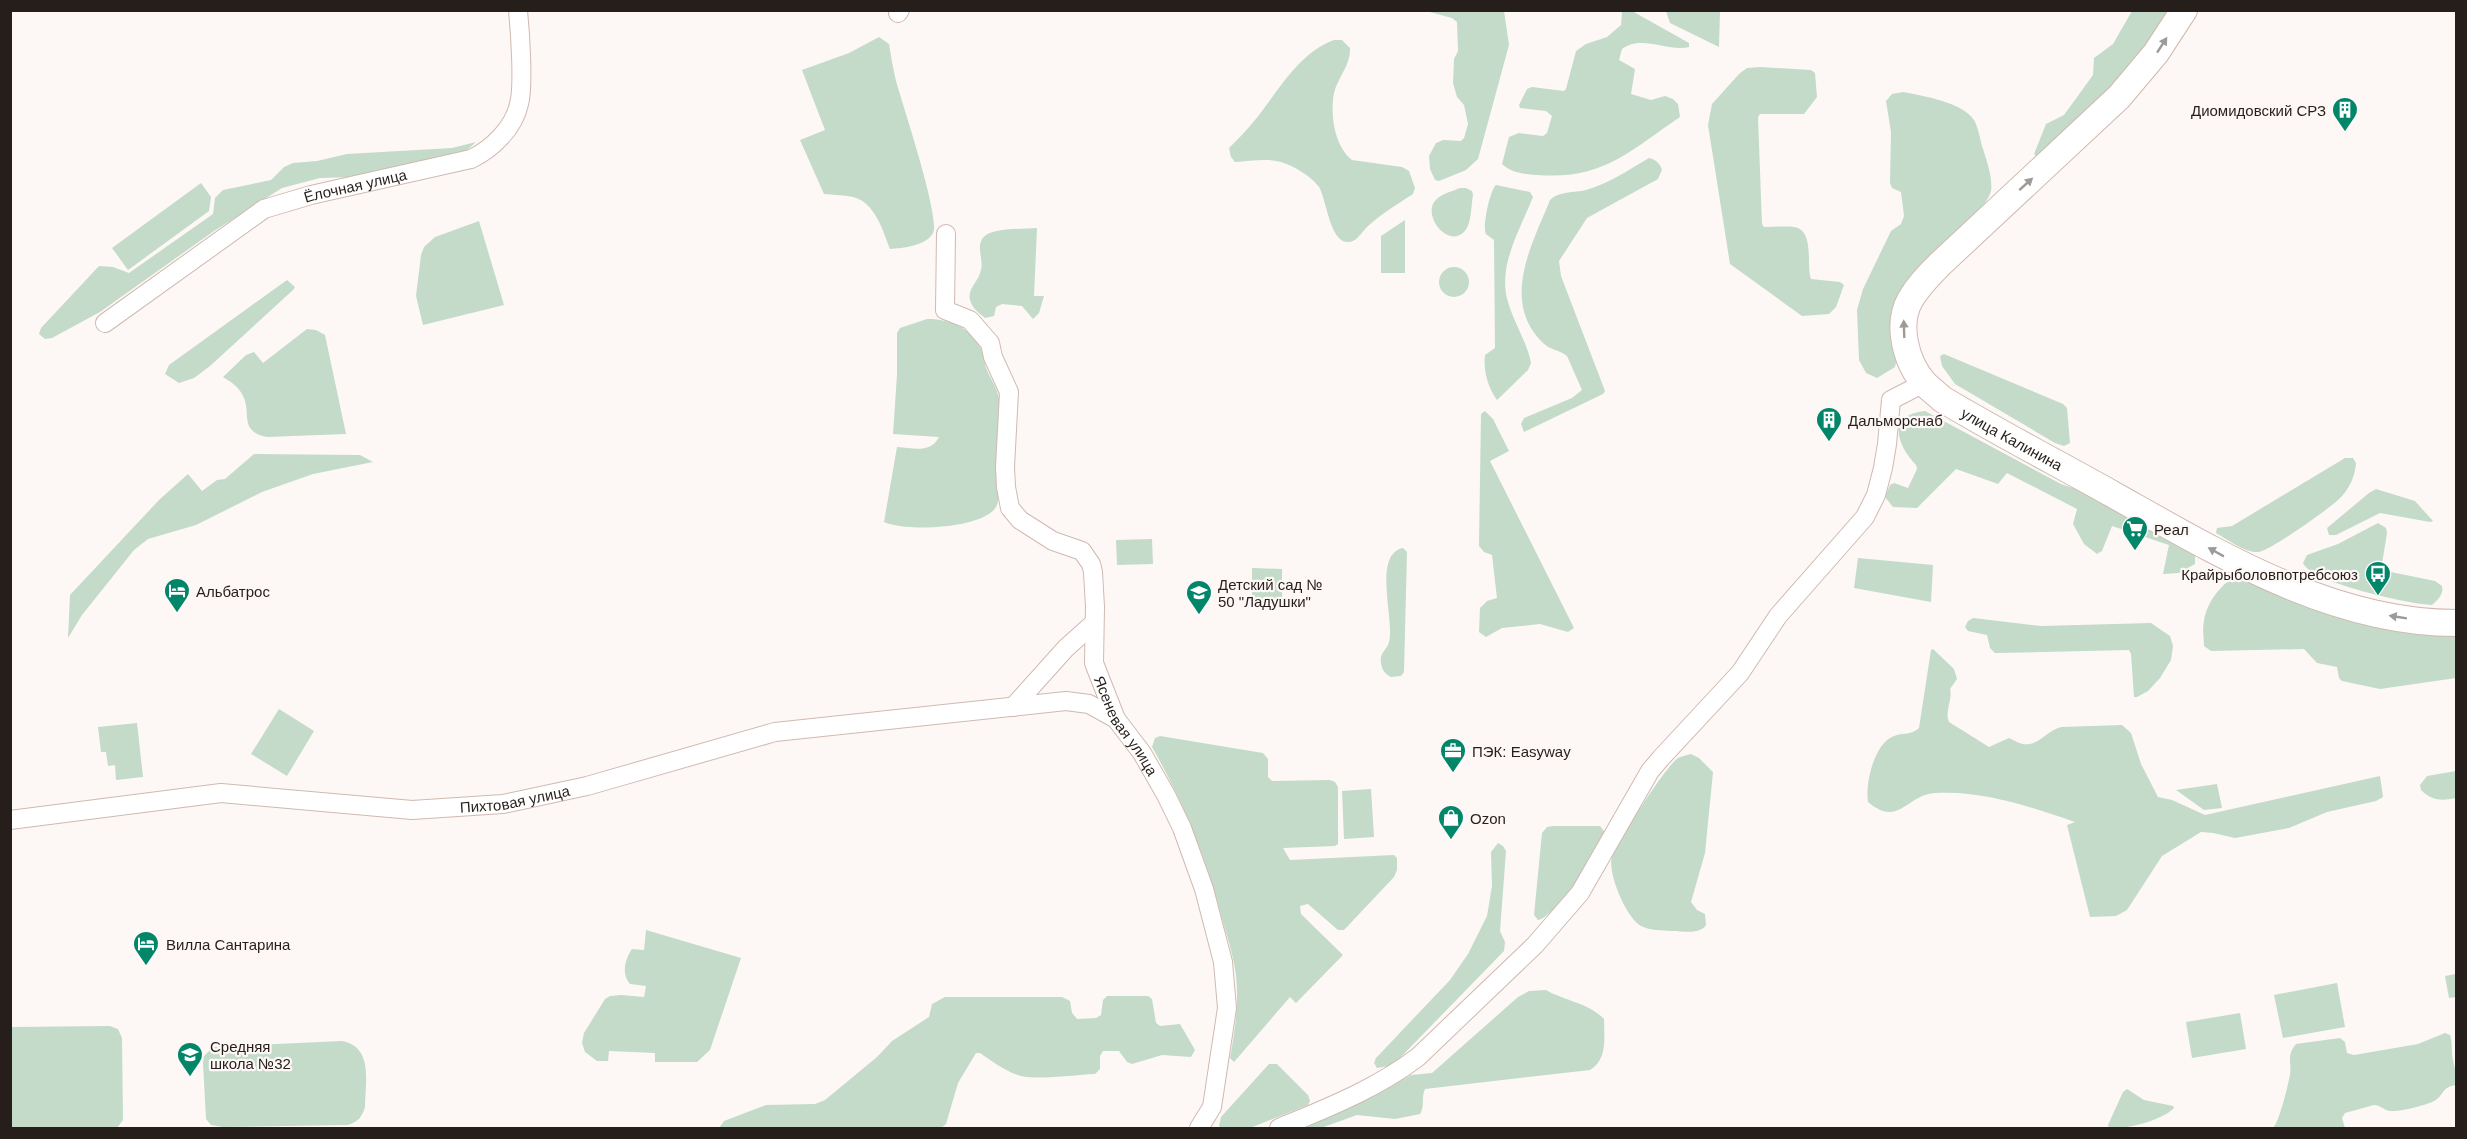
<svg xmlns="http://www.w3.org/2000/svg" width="2467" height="1139" font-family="Helvetica,sans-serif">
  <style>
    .green { fill: #c3dbc8 }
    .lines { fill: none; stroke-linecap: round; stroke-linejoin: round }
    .street-casing { stroke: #d0b9b0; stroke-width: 20 }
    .secondary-casing { stroke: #d0b9b0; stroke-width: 28 }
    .street { stroke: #fff; stroke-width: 18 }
    .secondary { stroke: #fff; stroke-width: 26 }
    .oneway { fill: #9d9a98 }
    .labels { text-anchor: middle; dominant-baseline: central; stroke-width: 4.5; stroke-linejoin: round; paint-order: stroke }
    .poi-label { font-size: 15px; fill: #261e1a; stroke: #fdf8f6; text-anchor: start }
    .street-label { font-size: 15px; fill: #261e1a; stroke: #fdf8f6 }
  </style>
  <rect width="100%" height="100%" fill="#fdf8f6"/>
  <path class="green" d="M1426,11H1504L1509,45L1478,159L1466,170L1439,181L1435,180L1430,169L1429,156L1436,143L1443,140L1461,141L1464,138L1468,124L1464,105L1457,97L1453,83L1454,59L1458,51L1457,22L1452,18Z
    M1622,11H1632L1689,43V47C1668,52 1641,34 1622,49L1619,60L1635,69L1631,94L1651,100L1665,96L1673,99L1678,104L1680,117C1628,152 1603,180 1537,175C1523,174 1512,173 1502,164L1509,137L1519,133L1543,136L1547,133L1552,116L1546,111L1520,108L1519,105L1527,89L1532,87L1564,91L1566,89L1576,51L1586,44L1607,37L1621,25Z
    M1666,11H1720L1719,47L1670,23Z
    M2132,11H2172L2148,48L2111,89L2038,156H2036L2034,154L2046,124L2064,115L2093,75L2094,58L2113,44Z
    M879,37L889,44C891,56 893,69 896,81C902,103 941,219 933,233C926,246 903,248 890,249C883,231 875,202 853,197C844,195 833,195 824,194L800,140L825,130L802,70L849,53Z
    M1334,40H1342L1350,48C1351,65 1338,77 1334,93C1330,113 1334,146 1352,160L1402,167L1409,171L1415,188L1413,194C1396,205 1379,215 1365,229C1360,235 1355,243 1347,242C1330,242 1326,198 1319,187C1311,176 1294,166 1281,162C1269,158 1249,161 1235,162L1231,157L1229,148C1238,139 1247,130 1255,120C1278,92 1298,53 1334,40Z
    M1761,67L1811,70L1815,73L1817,97L1804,114H1760L1758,117L1762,224L1764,227C1774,227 1785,226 1794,227C1815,230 1806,265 1811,279L1840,282L1844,285L1836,307L1829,314L1802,316L1730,264L1708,125L1712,104L1739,74L1747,68Z
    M1903,92C1923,96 1962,102 1974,120C1978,127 1980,138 1982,146C1986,158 1993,178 1991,191C1986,214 1913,265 1898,296C1884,323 1901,342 1895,367L1877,378L1866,373L1859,360L1857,310L1863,289L1891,231L1901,224L1904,216L1901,192L1892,188L1890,183L1891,132L1886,101L1892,94Z
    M476,142L466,151L453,155L357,177L320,178L282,188L214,231L100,312L52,338L45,339L39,334L41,328L99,266L113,267L129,273L213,214L215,198L223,190L271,180L284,167L293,163L317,161L347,154L452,148Z
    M1649,158C1656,160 1660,163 1662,170L1658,179L1587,218L1559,261L1561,276L1605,391L1603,394L1524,432L1521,424L1524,418L1572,398L1582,390L1567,356C1560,350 1550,350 1543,343C1500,301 1532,245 1550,200C1559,191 1574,193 1586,190C1608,184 1630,169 1649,158Z
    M201,183L211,197L209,211L128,270L112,248Z
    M1496,185L1530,192L1533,197C1520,230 1497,266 1508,302C1514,323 1527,342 1531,363L1528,370L1497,400C1488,388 1483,370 1485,355L1495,348L1494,240C1493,239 1487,235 1486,234C1482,227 1490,190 1496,185Z
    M1460,188H1466L1472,191L1473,195C1471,205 1472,224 1464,232C1447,249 1419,212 1438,198C1444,193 1453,191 1460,188Z
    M1405,220V273H1381V236Z
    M479,221L504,305L423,325L416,296L421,255L424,247L435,237Z
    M1037,228L1034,296H1044L1039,313L1033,319L1022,306L1002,304L996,307L994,316L985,318C979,313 972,308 970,300C967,289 979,281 981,270C984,258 974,244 986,235C996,228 1025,229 1037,228Z
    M1439 282a15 15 0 1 1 30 0a15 15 0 1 1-30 0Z
    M287,280L295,287L293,290L210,366L194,378L179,383L165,374L169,365Z
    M927,319C948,319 969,326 980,347C984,353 984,362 986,368C990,378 997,388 999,398C1002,416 997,447 996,466C995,477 1002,497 996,507C983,529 905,532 884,522L897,447C913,448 930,454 939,437L893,434L897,375V333L900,328Z
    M307,329L316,330L325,335L346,434L267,437C238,431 252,413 243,396C239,387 231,382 223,377L246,355L254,352L263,363Z
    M1944,354L2063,404L2067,408L2070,443L2064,446L2055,443L1955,384L1942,366L1940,356Z
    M1485,411L1493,419L1509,451L1490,461L1574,628L1568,632L1540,624L1502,628L1486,637L1479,632L1480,608L1487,601L1497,598L1492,555L1484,552L1479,546L1481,414Z
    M1925,411L2061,484L2088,493L2191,550L2195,555V564L2179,573L2163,574L2169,545L2112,526L2102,551L2097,554L2084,544L2073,524L2077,509L2007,473L1998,484L1956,469L1917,508L1893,507L1885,497L1890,485L1894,483L1908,488L1917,469L1916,465C1897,445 1886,415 1925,411Z
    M254,454L360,455L373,462L313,474L262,492L196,525L148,539L134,550L82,615L68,638L70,595L159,500L188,474L202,491L217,480L225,479Z
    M2345,458H2353L2356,463C2355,475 2351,486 2342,496C2334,506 2268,552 2258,552C2245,553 2227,539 2216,533L2217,528L2232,526Z
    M2376,489L2415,501L2433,521L2430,522L2380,513L2336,535H2329L2327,528L2369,493Z
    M2378,523L2386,528L2387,533L2381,570L2435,581L2442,586C2444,594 2438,600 2432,605C2409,604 2312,583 2303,563L2307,555L2338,544Z
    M1152,539L1153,564L1117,565L1116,540Z
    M1403,548L1407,552L1404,672L1401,676L1391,677C1385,674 1382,670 1381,663C1379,653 1387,650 1389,642C1395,621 1372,554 1403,548Z
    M1858,558L1933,565L1931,602L1854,588Z
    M1252,568L1282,569V601H1252Z
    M2238,576L2456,633V678L2380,689L2342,681L2339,678L2337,667L2317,663L2304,649L2211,651L2204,646C2204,638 2202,629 2204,621C2206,604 2222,581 2238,576Z
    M1973,618L2041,626L2151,623L2170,636L2173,646L2171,660L2160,678L2148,691L2137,697H2134L2131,654L2129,650L1995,653L1990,648L1987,635L1968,631L1965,627L1968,621Z
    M1933,649L1954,669L1957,679L1950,689C1953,700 1944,711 1949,722L1989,747L2009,738C2014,740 2018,743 2023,744C2038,747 2046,731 2061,727L2122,725L2131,733L2141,764L2158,797L2172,800L2205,815L2380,776L2383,797L2376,801L2327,812L2289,828L2235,838L2213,833L2201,832L2162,856L2127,910L2116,916L2090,917L2067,825L2075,822C2031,807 1983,790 1935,793C1906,795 1899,828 1868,802C1865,784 1874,745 1892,737C1901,732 1911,736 1919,728L1931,650Z
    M279,709L314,731L287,776L251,754Z
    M137,723L143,777L116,780L115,765L108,766L106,752H101L98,727Z
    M1160,736L1263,753L1268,759V777L1272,781L1330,780L1335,782L1338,787V844L1335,846L1283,848L1290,860L1394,855L1397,858V870L1394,877L1344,930H1338L1308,904L1300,906L1301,914L1343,955L1296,1003L1290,997L1234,1062L1230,1058C1235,1031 1239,1003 1236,976C1234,958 1228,939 1223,922C1207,859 1184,803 1152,747L1155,738Z
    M1691,754L1699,758L1713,772L1705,853L1691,902L1697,910L1705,914L1706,925C1699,935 1684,931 1672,931C1661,930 1651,931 1641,926C1626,918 1607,872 1612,857C1617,842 1666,766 1678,758C1682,756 1687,755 1691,754Z
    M2456,771V798C2442,801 2432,801 2421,790L2420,785L2427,776Z
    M2217,784L2222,808L2204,810L2176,790Z
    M1371,789L1374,837L1344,839L1342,791Z
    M1553,826H1600L1606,834C1602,850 1553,919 1538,920L1534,915L1542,833L1547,827Z
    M1498,843L1503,846L1506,851L1500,931L1505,942L1504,951L1397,1061L1389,1066L1377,1068L1374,1063L1376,1058L1450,980L1468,954L1487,916L1492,886L1491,852Z
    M646,930L741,958L710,1050L697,1062H655V1053L609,1051L608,1061H597L585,1052L582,1043L584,1033L605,999L610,996L621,995L644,997L646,986L630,984C621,974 625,959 632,949L644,950Z
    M2456,974V997L2449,998L2445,976Z
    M2337,983L2345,1027L2283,1038L2274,995Z
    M1546,990C1565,1001 1589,1003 1604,1019C1604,1038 1608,1059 1590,1070L1425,1089C1421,1097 1425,1107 1420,1114L1395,1119L1357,1115L1321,1128H1297L1380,1093L1411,1075L1432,1073L1518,997L1529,991Z
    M1107,996H1148L1152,999L1156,1023L1160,1026L1180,1024L1195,1050L1191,1057L1162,1055L1132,1064L1127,1062L1119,1051H1103L1100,1056V1069L1095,1074C1075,1075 1039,1080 1021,1076C1006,1072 992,1061 980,1053H976L958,1083L946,1124L941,1128H719L724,1121L766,1105L815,1104L825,1100L877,1057L892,1041L929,1017L932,1004L945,997H1062L1070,1001L1072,1013L1077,1019L1096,1018L1101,1015L1103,1000Z
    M2240,1013L2246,1049L2192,1058L2186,1022Z
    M110,1026L118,1029L122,1038L123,1120L117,1128H11V1027Z
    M2445,1033L2450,1035C2453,1044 2451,1052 2453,1060C2455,1070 2457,1074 2456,1085C2441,1087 2444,1096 2434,1101C2427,1105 2399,1112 2391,1111C2384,1111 2381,1105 2374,1105L2345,1113L2342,1118L2345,1128H2273C2279,1123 2288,1085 2290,1075C2292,1062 2286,1056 2296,1044L2340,1038L2345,1042L2347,1053L2354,1055L2418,1044Z
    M342,1041C374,1047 365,1083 365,1107C362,1117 358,1122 348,1125L223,1127L211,1125L206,1119L203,1063L204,1056L213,1047Z
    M1269,1064H1277L1308,1095L1310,1101L1308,1105L1250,1128H1221L1219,1126L1221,1117Z
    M2127,1089L2144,1100L2173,1106L2174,1108C2161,1121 2127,1129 2109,1128L2108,1125L2123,1092Z"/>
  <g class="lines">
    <defs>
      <g id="street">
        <path d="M898,13L900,10"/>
        <path id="s1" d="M946,234L945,310L970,320L990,343L993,357L1009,392L1005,467L1006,487L1010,508L1020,520L1053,541L1082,551L1091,564L1093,572L1095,607L1094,663L1116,719L1142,753L1166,795L1182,828L1204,889L1223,962L1227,1008L1212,1107L1199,1128"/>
        <path id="s2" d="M105,323L264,209L311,195L471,159C492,149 514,128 519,104C524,86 520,31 518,10"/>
        <path d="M1013,707L1066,648L1094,623"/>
        <path id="s3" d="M10,820L221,793L412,810L503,804L587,786L775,732L1066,701L1089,704L1116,719"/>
        <path d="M1279,1128C1327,1108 1376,1089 1418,1057L1535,945L1580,893L1650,771L1661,758L1740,673L1778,616L1865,517L1876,495L1883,468L1887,444L1891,400L1924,383"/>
      </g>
      <g id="secondary">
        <path id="s4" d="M2184,10L2156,53L2119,97L1940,264C1929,275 1918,286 1910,300C1896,325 1906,363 1925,384C1930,389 1937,394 1942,399C1999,433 2057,463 2114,495C2219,554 2332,623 2456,623"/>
      </g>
    </defs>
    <use href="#street" class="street-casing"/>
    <use href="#secondary" class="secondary-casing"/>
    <use href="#street" class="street"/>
    <use href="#secondary" class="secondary"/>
  </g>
  <defs><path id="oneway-solid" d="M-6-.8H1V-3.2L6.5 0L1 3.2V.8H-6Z" transform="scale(1.5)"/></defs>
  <g class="oneway">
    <use href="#oneway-solid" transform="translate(2162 45) rotate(-57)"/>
    <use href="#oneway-solid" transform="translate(2026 184) rotate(-42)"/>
    <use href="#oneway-solid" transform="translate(1904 329) rotate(-92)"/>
    <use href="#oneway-solid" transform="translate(2216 552) rotate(-151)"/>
    <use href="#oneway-solid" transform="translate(2398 617) rotate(-171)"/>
  </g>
  <defs>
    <symbol id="building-pin" viewBox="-11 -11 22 30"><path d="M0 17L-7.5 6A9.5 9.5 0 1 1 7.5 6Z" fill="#01866a" stroke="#fdf8f6"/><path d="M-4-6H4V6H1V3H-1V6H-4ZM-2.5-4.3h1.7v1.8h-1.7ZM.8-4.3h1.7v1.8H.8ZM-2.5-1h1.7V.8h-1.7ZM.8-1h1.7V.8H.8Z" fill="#fff"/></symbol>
    <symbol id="supermarket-pin" viewBox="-11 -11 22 30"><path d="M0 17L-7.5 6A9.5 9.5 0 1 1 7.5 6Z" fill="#01866a" stroke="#fdf8f6"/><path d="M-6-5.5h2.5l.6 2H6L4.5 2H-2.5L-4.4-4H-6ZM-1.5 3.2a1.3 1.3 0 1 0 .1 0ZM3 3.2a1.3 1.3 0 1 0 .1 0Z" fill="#fff"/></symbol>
    <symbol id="bus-pin" viewBox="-11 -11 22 30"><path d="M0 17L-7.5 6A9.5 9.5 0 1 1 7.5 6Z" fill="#01866a" stroke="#fdf8f6"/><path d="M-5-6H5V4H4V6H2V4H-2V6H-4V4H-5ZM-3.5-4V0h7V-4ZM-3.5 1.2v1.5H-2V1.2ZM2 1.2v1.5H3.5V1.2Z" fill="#fff"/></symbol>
    <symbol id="hotel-pin" viewBox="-11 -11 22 30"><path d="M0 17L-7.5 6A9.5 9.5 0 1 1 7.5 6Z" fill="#01866a" stroke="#fdf8f6"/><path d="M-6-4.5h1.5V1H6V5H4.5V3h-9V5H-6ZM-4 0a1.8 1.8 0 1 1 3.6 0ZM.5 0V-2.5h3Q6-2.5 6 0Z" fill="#fff"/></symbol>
    <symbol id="school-pin" viewBox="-11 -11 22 30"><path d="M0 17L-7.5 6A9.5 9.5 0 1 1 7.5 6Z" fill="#01866a" stroke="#fdf8f6"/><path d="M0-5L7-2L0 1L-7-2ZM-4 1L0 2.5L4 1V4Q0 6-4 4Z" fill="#fff"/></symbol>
    <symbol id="office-pin" viewBox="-11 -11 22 30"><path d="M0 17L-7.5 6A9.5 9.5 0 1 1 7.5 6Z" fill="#01866a" stroke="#fdf8f6"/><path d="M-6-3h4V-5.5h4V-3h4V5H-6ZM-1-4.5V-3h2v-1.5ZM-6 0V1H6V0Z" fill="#fff"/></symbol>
    <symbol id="shop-pin" viewBox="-11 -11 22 30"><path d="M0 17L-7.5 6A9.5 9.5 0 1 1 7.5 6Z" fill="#01866a" stroke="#fdf8f6"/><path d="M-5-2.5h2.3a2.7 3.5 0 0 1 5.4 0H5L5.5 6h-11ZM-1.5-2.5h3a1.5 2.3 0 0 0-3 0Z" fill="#fff"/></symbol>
  </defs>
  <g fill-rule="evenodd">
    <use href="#building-pin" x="2330" y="95" width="30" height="40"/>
    <use href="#building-pin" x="1814" y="405" width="30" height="40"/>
    <use href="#supermarket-pin" x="2120" y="514" width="30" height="40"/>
    <use href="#bus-pin" x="2363" y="559" width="30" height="40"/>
    <use href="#hotel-pin" x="162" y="576" width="30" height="40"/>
    <use href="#school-pin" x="1184" y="578" width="30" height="40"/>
    <use href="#office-pin" x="1438" y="736" width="30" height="40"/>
    <use href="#shop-pin" x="1436" y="803" width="30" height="40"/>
    <use href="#hotel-pin" x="131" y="929" width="30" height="40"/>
    <use href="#school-pin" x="175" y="1040" width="30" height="40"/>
  </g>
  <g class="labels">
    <g class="poi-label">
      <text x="2326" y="110" text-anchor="end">Диомидовский СРЗ</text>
      <text x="1848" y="420">Дальморснаб</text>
      <text x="2154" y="529">Реал</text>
      <text x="2358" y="574" text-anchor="end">Крайрыболовпотребсоюз</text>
      <text x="1218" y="584">Детский сад №<tspan x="1218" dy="17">50 "Ладушки"</tspan></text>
      <text x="196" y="591">Альбатрос</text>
      <text x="1472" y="751">ПЭК: Easyway</text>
      <text x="1470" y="818">Ozon</text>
      <text x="166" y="944">Вилла Сантарина</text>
      <text x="210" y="1046">Средняя<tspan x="210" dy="17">школа №32</tspan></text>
    </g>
    <g class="street-label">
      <text stroke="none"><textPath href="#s2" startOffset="290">Ёлочная улица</textPath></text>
      <text stroke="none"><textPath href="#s4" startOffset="594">улица Калинина</textPath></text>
      <text stroke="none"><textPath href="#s1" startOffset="574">Ясеневая улица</textPath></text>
      <text stroke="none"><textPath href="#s3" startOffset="508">Пихтовая улица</textPath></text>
    </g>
  </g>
  <rect width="2467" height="1139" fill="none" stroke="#261e1a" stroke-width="24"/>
</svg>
